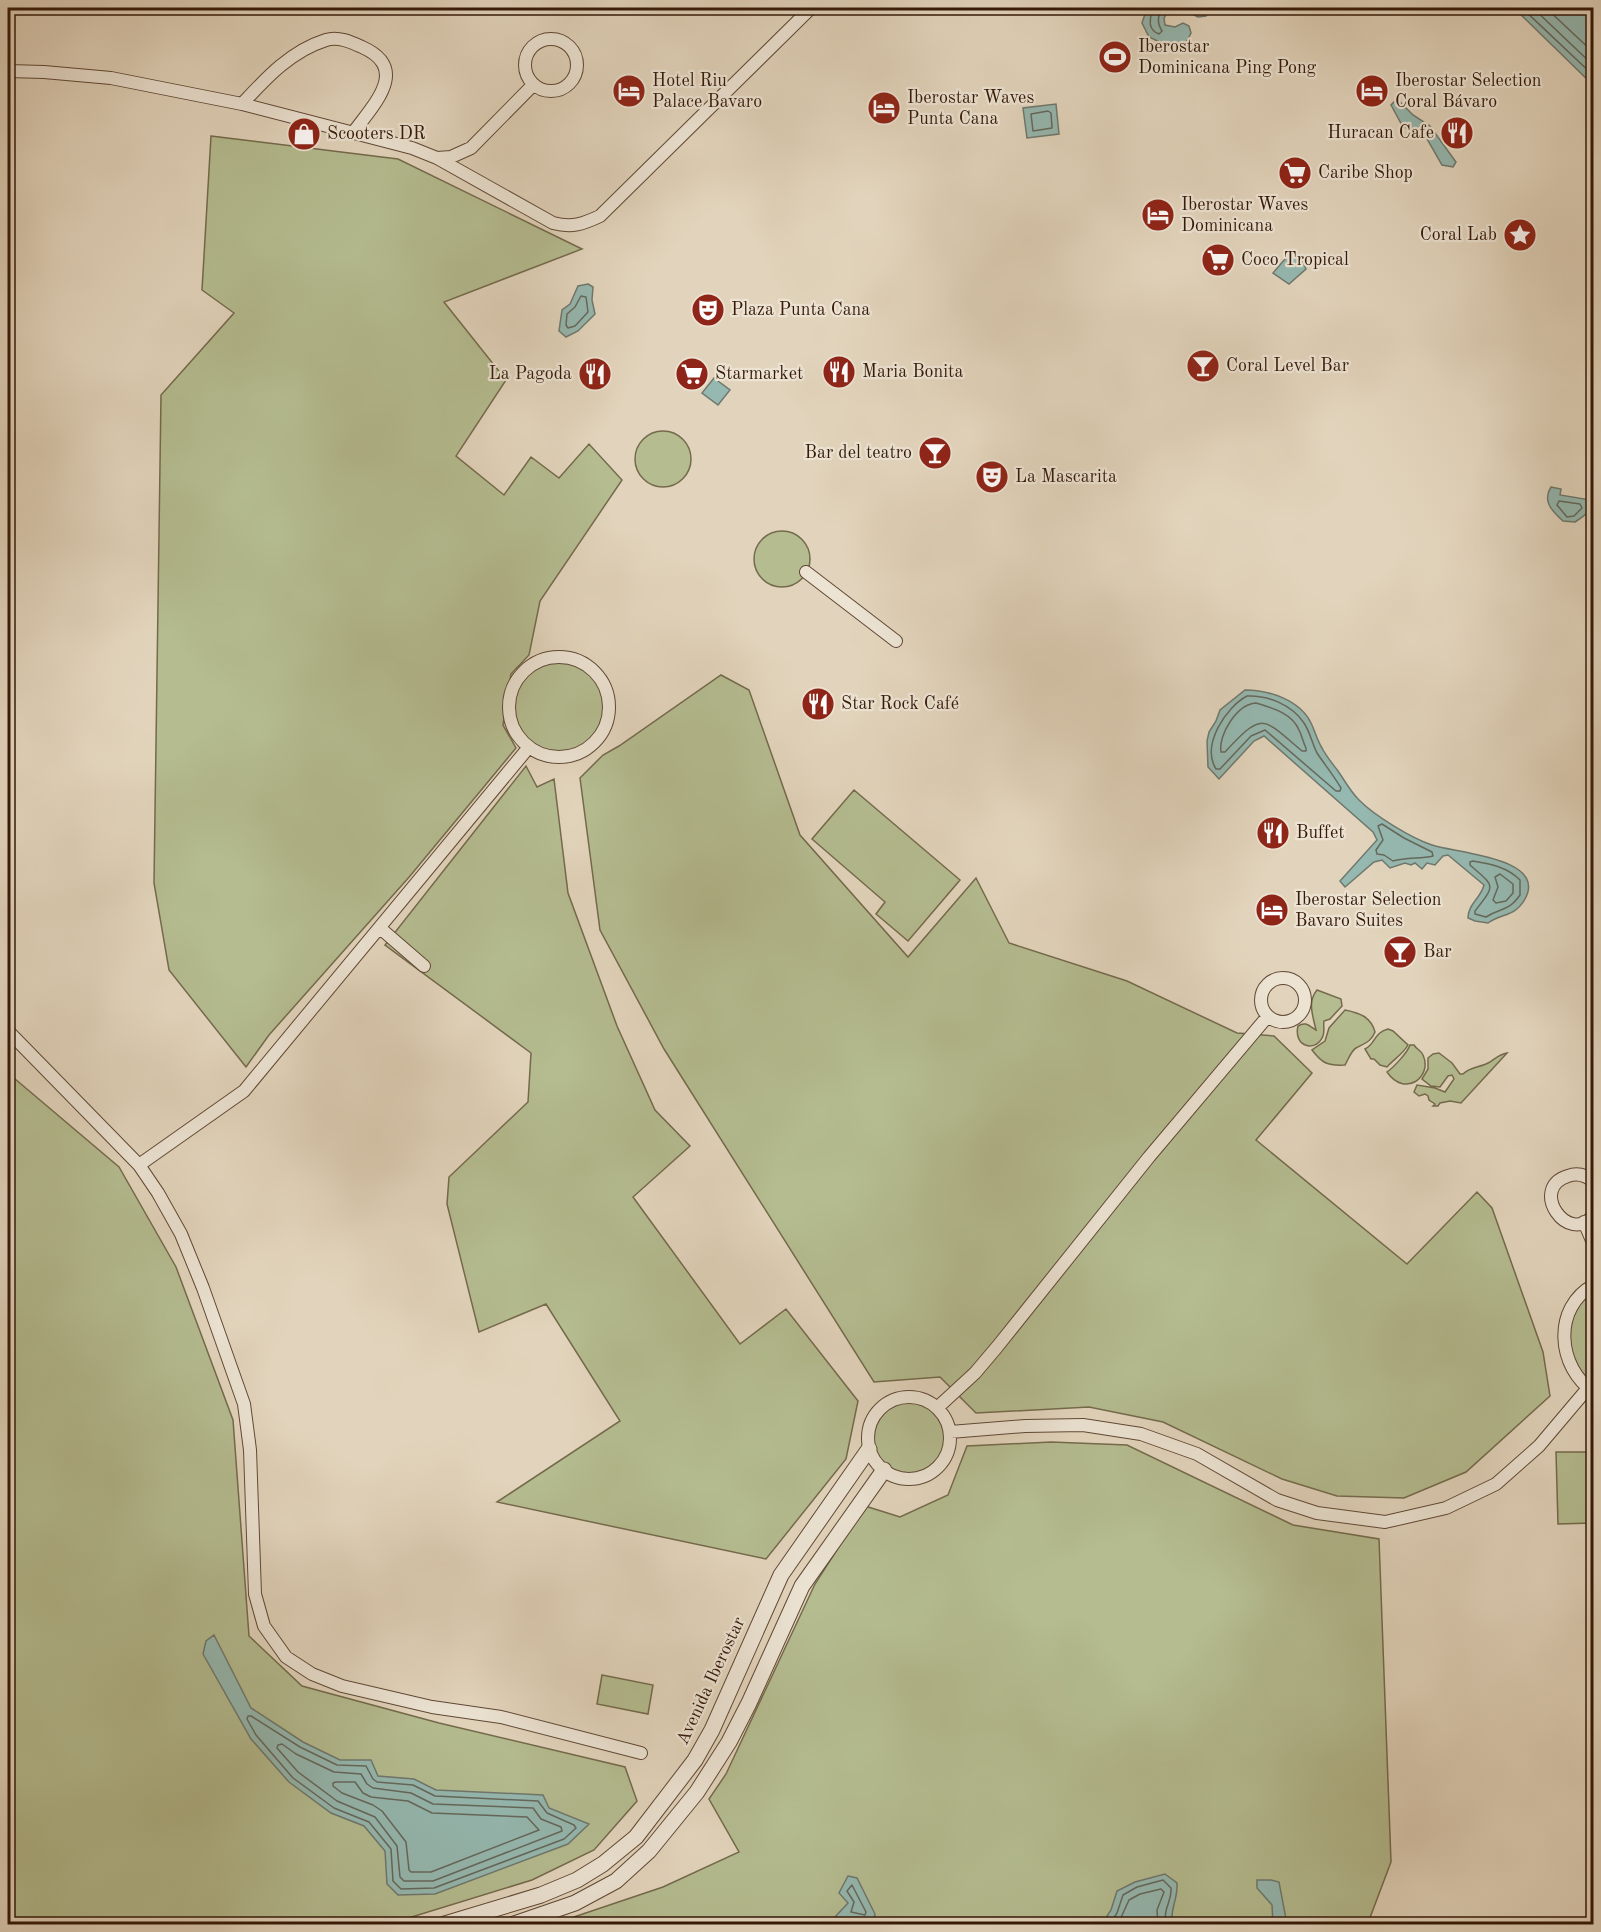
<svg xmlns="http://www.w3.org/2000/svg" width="1601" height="1932" font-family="'Old Standard TT',serif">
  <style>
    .green { fill: #b4bc90; stroke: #746a4c; stroke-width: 1.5 }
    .water { fill: #95b8b0; stroke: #6f786d; stroke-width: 1.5 }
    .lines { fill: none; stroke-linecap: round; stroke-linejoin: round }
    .shore { stroke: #65685c; stroke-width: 1.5 }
    .minor-casing { stroke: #604835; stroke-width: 14 }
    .tertiary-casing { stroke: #604835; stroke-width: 17 }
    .minor { stroke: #ece3d3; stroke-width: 12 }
    .tertiary { stroke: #ece3d3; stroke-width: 15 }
    .labels { text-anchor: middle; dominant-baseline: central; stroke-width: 4.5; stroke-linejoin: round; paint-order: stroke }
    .poi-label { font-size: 18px; fill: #351908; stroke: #ece3d3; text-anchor: start }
    .street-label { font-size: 18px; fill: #351908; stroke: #ece3d3 }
  </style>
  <rect width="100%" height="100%" fill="#e2d4bc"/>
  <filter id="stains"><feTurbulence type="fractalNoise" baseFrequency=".00333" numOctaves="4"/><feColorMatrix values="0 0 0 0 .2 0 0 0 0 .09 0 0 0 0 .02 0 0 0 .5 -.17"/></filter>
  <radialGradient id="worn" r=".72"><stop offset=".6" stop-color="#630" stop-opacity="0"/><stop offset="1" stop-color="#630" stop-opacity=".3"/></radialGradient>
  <path class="green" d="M211,136L398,159L582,249L444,302L506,380L456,456L504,495L531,457L559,478L589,444L622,480L540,601L529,655L511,674L503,725L516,748L410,876L269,1035L246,1067L169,970L154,883L161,395L234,313L202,290Z
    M635 459a28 28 0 1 1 56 0a28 28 0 1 1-56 0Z
    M754 559a28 28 0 1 1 56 0a28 28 0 1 1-56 0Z
    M509 707a50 50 0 1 1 100 0a50 50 0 1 1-100 0Z
    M721,675L749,690L800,835L908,957L976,878L1009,943L1127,981L1237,1033L1274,1036L1312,1073L1256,1140L1407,1264L1477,1192L1492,1208L1543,1352L1550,1396L1466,1472L1404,1498L1337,1496L1282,1479L1163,1422L1089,1407L976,1413L940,1377L874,1382L664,1049L600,930L580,778L603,755L619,746Z
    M526,766L537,787L554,779L568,893L617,1026L655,1110L690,1146L633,1197L740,1344L786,1309L858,1401L846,1459L766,1559L497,1502L620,1421L546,1304L479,1332L447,1204L449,1177L528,1102L531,1053L385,945Z
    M854,790L960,880L908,941L876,914L885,902L812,839Z
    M1317,990L1341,999L1342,1006L1330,1019L1324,1021C1323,1026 1325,1031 1323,1036C1316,1053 1293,1047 1298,1026C1306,1021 1309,1026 1316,1030C1313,1016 1307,1002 1317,990Z
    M1345,1010C1360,1013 1371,1017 1375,1032C1371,1042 1365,1043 1356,1048C1351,1051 1348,1060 1345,1065C1327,1066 1322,1063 1312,1050L1325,1041L1329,1028Z
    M1388,1029L1393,1031L1408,1045C1403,1054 1394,1059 1387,1067L1380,1065L1374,1059H1371L1365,1049C1376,1044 1373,1033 1388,1029Z
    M1410,1045H1414C1417,1050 1421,1050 1423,1055C1433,1077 1405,1098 1387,1072C1393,1068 1408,1052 1410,1045Z
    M1439,1053L1452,1063L1460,1074H1463C1471,1066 1480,1068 1490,1062C1496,1058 1500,1054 1507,1053L1461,1103L1450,1101L1440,1103L1438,1106H1433L1435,1104L1429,1100L1428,1096L1425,1094L1419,1096L1414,1092L1417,1085L1435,1088L1445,1092L1454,1079L1452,1075L1448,1076L1440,1087L1431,1086L1422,1079L1428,1069V1058L1433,1054Z
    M8,1073L119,1167L176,1267L233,1420L249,1636L302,1686L439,1723L625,1767L637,1801L594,1850L532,1880L389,1924H8Z
    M1593,1285V1392L1577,1378L1565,1323Z
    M868 1438a41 41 0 1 1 82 0a41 41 0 1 1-82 0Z
    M1051,1442L1127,1445L1293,1525L1379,1539L1391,1862L1368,1923L553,1924L663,1887L739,1852L709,1799L726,1774L815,1584L865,1506L900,1517L948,1495L967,1446Z
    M1556,1452H1590L1592,1523L1558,1524Z
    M602,1675L653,1685L648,1714L597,1704Z"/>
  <path class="water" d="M1147,8H1211L1206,16L1198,17L1182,9L1167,13L1164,18L1165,25L1175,27L1183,23L1189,26L1191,33L1187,41L1177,45L1168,46L1149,37L1142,23Z
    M1514,8H1593V85Z
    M1397,99L1413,115L1430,126L1456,162L1453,167L1442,165L1427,139L1418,130L1403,127L1391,105Z
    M1056,104L1059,134L1027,138L1023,108Z
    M1291,252L1300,255L1306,269L1289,284L1273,273Z
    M588,284L593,287L592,300L595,314L578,331L566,337L559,331L562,310L570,304L578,286Z
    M714,378L730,390L718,405L702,393Z
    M1551,487L1561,489L1560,495L1590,500L1593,489C1594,509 1592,511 1575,522L1563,521C1552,511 1542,501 1551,487Z
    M1245,690C1269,690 1300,700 1311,723C1315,731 1317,740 1322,748C1326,756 1332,763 1338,771C1345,781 1350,791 1359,800C1375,816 1411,838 1432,845C1454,853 1548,857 1525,899C1515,917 1502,913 1488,923L1475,921L1468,918C1468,904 1481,898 1484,885L1448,855L1443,856L1435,865L1427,863L1422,869L1415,863L1411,865L1405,863L1390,868L1382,860L1374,862L1345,887L1340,881L1377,840L1373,832L1264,736L1254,741L1219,779L1208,767L1207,741L1209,732L1216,721L1220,710Z
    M214,1635L251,1708L303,1742L340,1760H371L378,1776L414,1779L436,1790L543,1795L549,1808L589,1824L568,1844L435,1894L398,1895L387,1884L385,1851L364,1826L331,1813L289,1782L251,1739L203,1654L206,1641Z
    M1165,1874L1177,1883C1178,1900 1170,1908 1172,1924H1102L1111,1910L1117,1891L1135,1882Z
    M848,1876L857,1878L875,1914L873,1924H861L858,1920C850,1920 844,1925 838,1924L835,1917L848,1903L839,1893Z
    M1257,1880H1271L1279,1882L1287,1924H1273L1272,1905L1257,1888Z"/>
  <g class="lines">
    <path class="shore" d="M1152,8C1151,18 1146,29 1159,34L1162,31C1157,23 1157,15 1164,8
      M1522,8L1594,76
      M1533,8L1594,66
      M1546,8L1594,53
      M1048,111L1051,113L1052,128L1033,131L1031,114Z
      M581,296L586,297L588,312L575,326L568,328L566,325L567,314L575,307Z
      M1559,501L1580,504L1582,508L1574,516L1567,517L1557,505Z
      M1247,696C1268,695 1292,705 1304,723C1310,732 1312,743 1317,753C1325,765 1334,776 1341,788L1340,791H1336L1265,730L1251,736L1220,769H1216C1201,745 1226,707 1247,696Z
      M1256,703C1272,708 1292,713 1299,730C1302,736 1303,742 1306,748V751H1302C1262,717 1263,711 1225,752H1221C1218,735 1237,704 1256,703Z
      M1382,824L1404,838L1432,852L1433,856C1420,859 1407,857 1393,861L1384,855L1377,854L1376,850L1383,840L1378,826Z
      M1473,861C1491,864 1507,867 1520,880V895C1508,912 1502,907 1486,917L1475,914V911C1496,884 1495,887 1470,865V862Z
      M1500,874L1513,884V893L1506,901L1496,903L1493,900L1498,887L1495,877Z
      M248,1716H251L300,1747L337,1765L366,1766L373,1779L377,1782L413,1785L435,1796L538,1801L547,1813L574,1825L576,1828L564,1839L434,1888L401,1889L393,1881L391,1849L369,1822L334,1808L293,1778L256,1735L247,1719Z
      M282,1744L296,1754L334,1772L361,1774L367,1784L373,1788L411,1793L433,1804L533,1808L541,1819L561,1827L562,1831L433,1881H404L400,1877L397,1846L375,1817L337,1801L298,1772L277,1748L278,1745Z
      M336,1782H355L363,1793L371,1797L408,1801L432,1813L527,1817L539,1830L431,1872H411L409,1870L406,1842L382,1811L373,1805L342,1793L333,1786V1783Z
      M852,1885L866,1912L865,1915L851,1912L854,1902L847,1891Z
      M1110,1924L1117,1913L1123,1895L1137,1887L1163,1880L1171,1888C1172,1903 1163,1906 1166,1924
      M1118,1924L1129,1900L1140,1894L1161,1889L1164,1892L1157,1910L1158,1924"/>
    <defs>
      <path id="minor" d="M525 65a26 26 0 1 1 52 0a26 26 0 1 1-52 0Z
        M8,71L44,72L111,78L242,104L412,148L437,158L451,157L471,148L533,85
        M242,104C267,77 291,51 326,40C338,36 351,42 362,47C411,69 373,105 353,133
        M437,158L553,223C572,228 583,224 600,216L811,8
        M806,572L896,641
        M509 707a50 50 0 1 1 100 0a50 50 0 1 1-100 0Z
        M380,928L424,966
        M1261 1000a22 22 0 1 1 44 0a22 22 0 1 1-44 0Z
        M8,1031L139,1165L158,1193L181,1234L203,1288L244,1404L250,1450L255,1594L264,1626L286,1657L312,1674L342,1686L432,1707L501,1717L641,1753
        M139,1165L244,1091L529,747
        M1594,1182C1586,1175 1578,1172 1568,1176C1528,1188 1568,1247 1594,1215
        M1584,1222L1594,1245
        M1594,1285C1552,1307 1557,1368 1594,1392
        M868 1438a41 41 0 1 1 82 0a41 41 0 1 1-82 0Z
        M937,1408L975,1373L997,1347L1149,1157L1268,1016
        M950,1432L1025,1426L1083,1425L1141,1434L1197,1454L1277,1500L1317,1513L1385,1522L1446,1508L1496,1484L1539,1446L1588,1388"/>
      <path id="tertiary" d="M445,1924L541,1895L577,1880L603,1864L636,1837L695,1760L712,1730L781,1575L869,1449
        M514,1924L575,1903L616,1881L649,1851L697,1792L729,1742L749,1703L802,1586L884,1470"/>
    </defs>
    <use href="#minor" class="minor-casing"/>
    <use href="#tertiary" class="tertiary-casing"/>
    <use href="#minor" class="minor"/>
    <use href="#tertiary" class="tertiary"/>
  </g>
  <defs>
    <symbol id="stadium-disc" viewBox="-11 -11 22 22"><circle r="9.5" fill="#8f2418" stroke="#ece3d3"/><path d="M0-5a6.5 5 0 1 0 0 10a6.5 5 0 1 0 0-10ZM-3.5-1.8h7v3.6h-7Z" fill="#fff"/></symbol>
    <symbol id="hotel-disc" viewBox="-11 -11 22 22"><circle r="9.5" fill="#8f2418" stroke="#ece3d3"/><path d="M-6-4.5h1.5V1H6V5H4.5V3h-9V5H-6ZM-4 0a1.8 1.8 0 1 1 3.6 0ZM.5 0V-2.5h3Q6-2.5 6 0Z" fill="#fff"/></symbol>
    <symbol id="restaurant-disc" viewBox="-11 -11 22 22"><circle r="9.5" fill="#8f2418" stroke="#ece3d3"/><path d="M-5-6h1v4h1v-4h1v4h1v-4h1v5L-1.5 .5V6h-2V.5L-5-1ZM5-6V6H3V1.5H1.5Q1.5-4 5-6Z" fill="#fff"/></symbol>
    <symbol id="shop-disc" viewBox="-11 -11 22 22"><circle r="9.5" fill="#8f2418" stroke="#ece3d3"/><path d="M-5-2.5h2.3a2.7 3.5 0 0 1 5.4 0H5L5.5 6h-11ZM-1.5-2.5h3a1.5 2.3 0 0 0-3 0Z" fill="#fff"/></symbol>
    <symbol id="supermarket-disc" viewBox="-11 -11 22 22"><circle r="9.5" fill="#8f2418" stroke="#ece3d3"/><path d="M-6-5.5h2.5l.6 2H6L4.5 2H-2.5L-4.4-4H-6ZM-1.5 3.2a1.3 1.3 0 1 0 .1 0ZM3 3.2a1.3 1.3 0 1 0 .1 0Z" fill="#fff"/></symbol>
    <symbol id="sight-disc" viewBox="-11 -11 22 22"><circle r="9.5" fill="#8f2418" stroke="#ece3d3"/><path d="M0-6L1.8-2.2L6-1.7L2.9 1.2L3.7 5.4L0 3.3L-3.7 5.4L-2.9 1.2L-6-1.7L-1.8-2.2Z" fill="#fff"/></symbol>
    <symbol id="theatre-disc" viewBox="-11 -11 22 22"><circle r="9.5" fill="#8f2418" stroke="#ece3d3"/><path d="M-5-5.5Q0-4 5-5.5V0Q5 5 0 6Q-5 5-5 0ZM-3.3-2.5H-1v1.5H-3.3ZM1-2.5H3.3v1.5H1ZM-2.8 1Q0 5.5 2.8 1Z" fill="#fff"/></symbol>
    <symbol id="bar-disc" viewBox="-11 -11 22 22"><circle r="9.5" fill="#8f2418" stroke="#ece3d3"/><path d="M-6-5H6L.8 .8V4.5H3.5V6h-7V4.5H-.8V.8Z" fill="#fff"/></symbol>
  </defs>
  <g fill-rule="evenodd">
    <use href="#stadium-disc" x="1096" y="38" width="38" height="38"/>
    <use href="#hotel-disc" x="610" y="72" width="38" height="38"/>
    <use href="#hotel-disc" x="1353" y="72" width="38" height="38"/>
    <use href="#hotel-disc" x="865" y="89" width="38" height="38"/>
    <use href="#restaurant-disc" x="1438" y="114" width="38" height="38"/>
    <use href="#shop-disc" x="285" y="115" width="38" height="38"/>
    <use href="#supermarket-disc" x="1276" y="154" width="38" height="38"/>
    <use href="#hotel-disc" x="1139" y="196" width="38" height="38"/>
    <use href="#sight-disc" x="1501" y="216" width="38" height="38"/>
    <use href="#supermarket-disc" x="1199" y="241" width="38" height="38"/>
    <use href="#theatre-disc" x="689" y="291" width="38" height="38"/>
    <use href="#bar-disc" x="1184" y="347" width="38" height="38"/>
    <use href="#restaurant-disc" x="820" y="353" width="38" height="38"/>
    <use href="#restaurant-disc" x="576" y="355" width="38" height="38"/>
    <use href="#supermarket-disc" x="673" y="355" width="38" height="38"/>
    <use href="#bar-disc" x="916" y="434" width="38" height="38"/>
    <use href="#theatre-disc" x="973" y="458" width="38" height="38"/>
    <use href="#restaurant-disc" x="799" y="685" width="38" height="38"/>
    <use href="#restaurant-disc" x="1254" y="814" width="38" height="38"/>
    <use href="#hotel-disc" x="1253" y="891" width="38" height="38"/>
    <use href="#bar-disc" x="1381" y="933" width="38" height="38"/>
  </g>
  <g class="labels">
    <g class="poi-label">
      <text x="1138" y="47">Iberostar<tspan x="1138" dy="21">Dominicana Ping Pong</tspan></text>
      <text x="652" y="81">Hotel Riu<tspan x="652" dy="21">Palace Bavaro</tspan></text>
      <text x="1395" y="81">Iberostar Selection<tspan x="1395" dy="21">Coral Bávaro</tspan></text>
      <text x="907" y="98">Iberostar Waves<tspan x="907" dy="21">Punta Cana</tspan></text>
      <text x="1434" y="133" text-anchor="end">Huracan Cafe</text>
      <text x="327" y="134">Scooters DR</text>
      <text x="1318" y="173">Caribe Shop</text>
      <text x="1181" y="205">Iberostar Waves<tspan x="1181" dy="21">Dominicana</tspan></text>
      <text x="1497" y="235" text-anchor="end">Coral Lab</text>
      <text x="1241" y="260">Coco Tropical</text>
      <text x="731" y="310">Plaza Punta Cana</text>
      <text x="1226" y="366">Coral Level Bar</text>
      <text x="862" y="372">Maria Bonita</text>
      <text x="572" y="374" text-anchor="end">La Pagoda</text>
      <text x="715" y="374">Starmarket</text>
      <text x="912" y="453" text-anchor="end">Bar del teatro</text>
      <text x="1015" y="477">La Mascarita</text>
      <text x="841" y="704">Star Rock Café</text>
      <text x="1296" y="833">Buffet</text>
      <text x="1295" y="900">Iberostar Selection<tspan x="1295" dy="21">Bavaro Suites</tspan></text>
      <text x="1423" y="952">Bar</text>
    </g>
    <g class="street-label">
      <text transform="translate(711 1681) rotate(-65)">Avenida Iberostar</text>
    </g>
  </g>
  <rect width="1601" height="1932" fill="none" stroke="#e2d4bc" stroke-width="30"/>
  <rect x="9" y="9" width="1583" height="1914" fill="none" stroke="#351908" stroke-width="3"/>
  <rect x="15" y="15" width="1571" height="1902" fill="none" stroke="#351908" stroke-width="1.5"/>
  <rect width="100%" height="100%" filter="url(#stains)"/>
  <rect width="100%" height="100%" fill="url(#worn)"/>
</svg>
